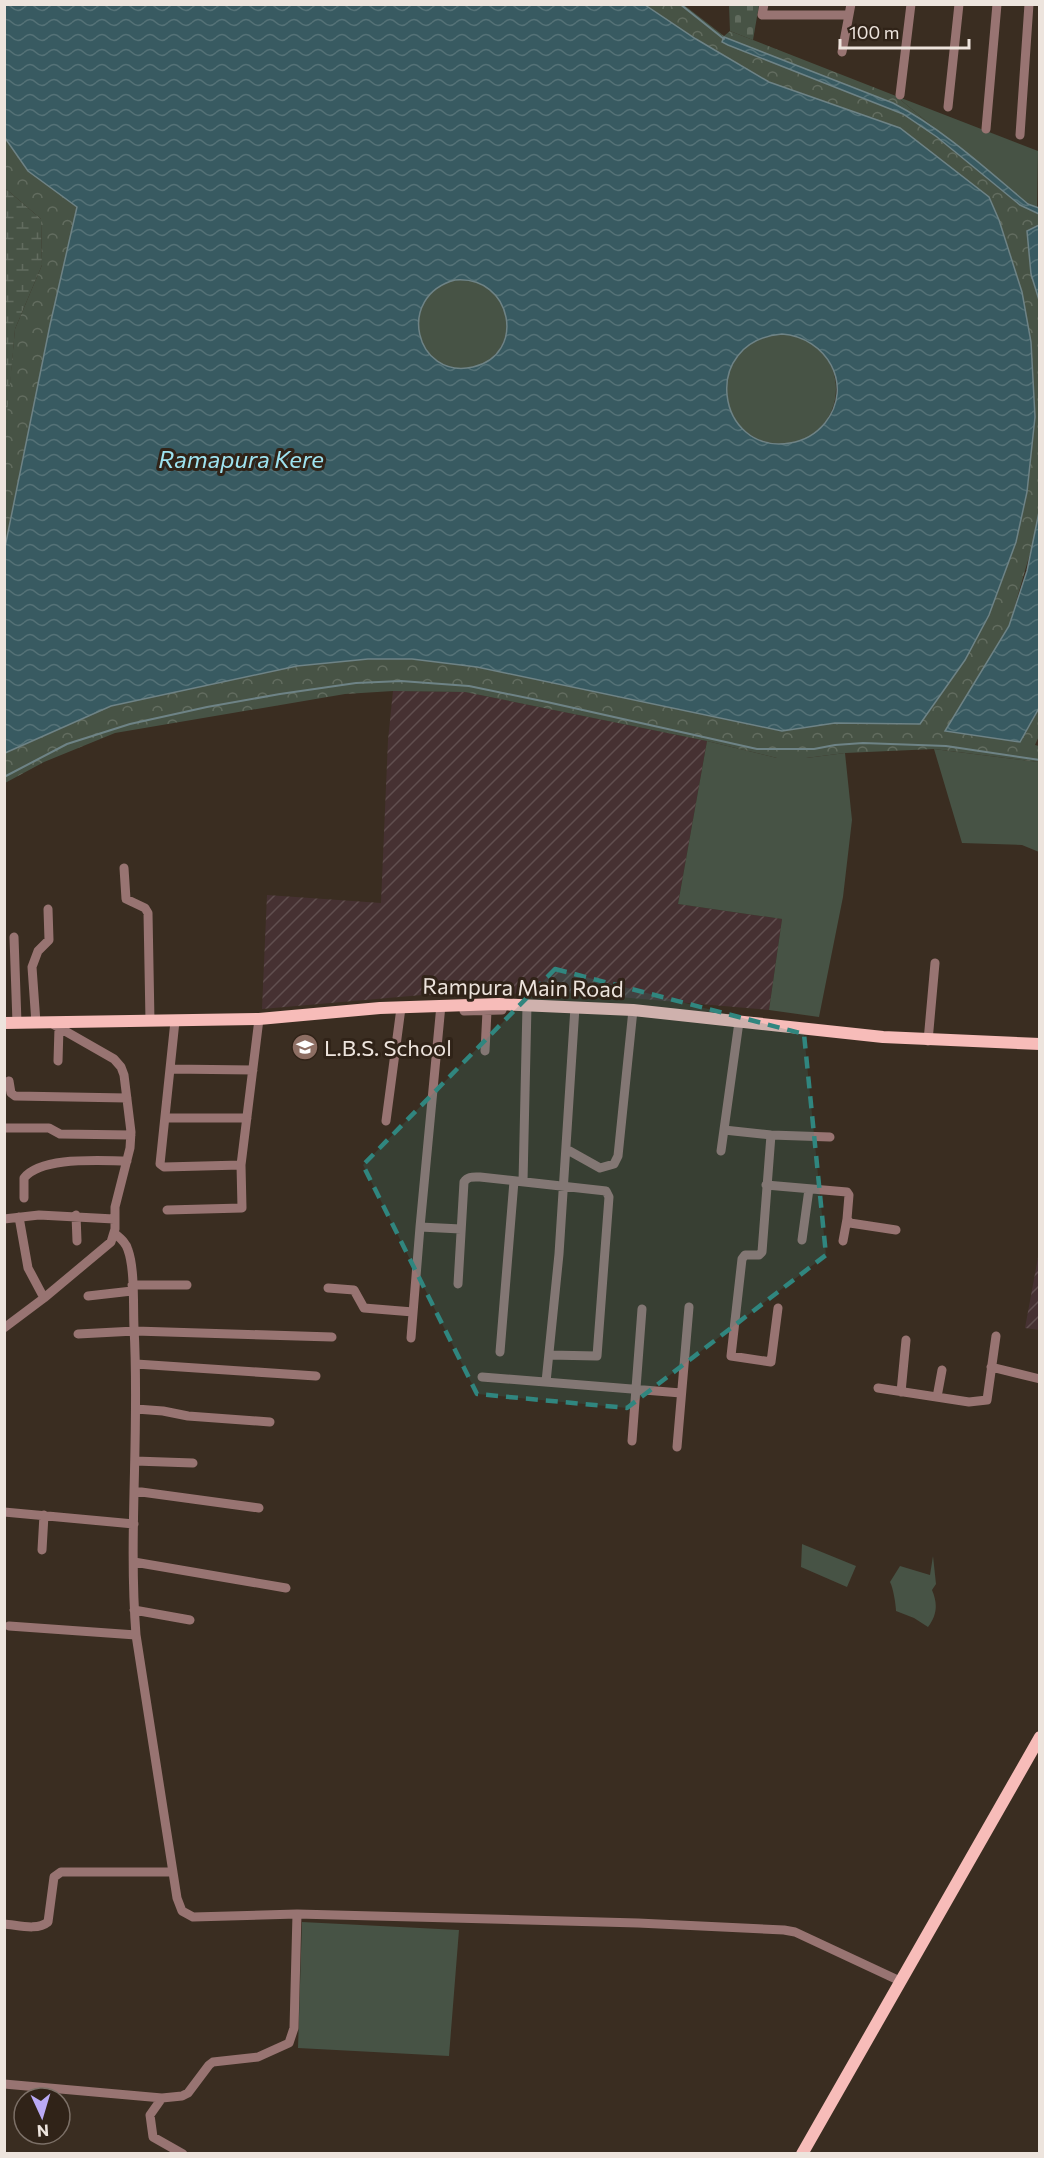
<svg xmlns="http://www.w3.org/2000/svg" width="1044" height="2158" font-family="Commissioner,sans-serif">
  <style>
    .industrial { fill: url(#industrial-furrows) }
    .green { fill: #475345 }
    .wetland { fill: url(#wetland-marsh) }
    .cemetery { fill: url(#cemetery-stones) }
    .park { fill: url(#park-crowns) }
    .water { fill: url(#water-waves); stroke: #6e8386; stroke-width: 1.5; fill-rule: evenodd }
    .lines { fill: none; stroke-linecap: round; stroke-linejoin: round }
    .stream { stroke: #6e8386; stroke-width: 2 }
    .minor { stroke: #987472; stroke-width: 9 }
    .major { stroke: #f7bcb9; stroke-width: 12 }
    .marked { fill: #30867f; fill-opacity: 0.2; stroke: #30867f; stroke-width: 4.5; stroke-dasharray: 12 8; stroke-linejoin: round }
    .labels { text-anchor: middle; dominant-baseline: central; stroke-width: 6; stroke-linejoin: round; paint-order: stroke }
    .street-label { font-size: 22px; fill: #ede4dd; stroke: #302318 }
    .poi-label { font-size: 22px; fill: #ede4dd; stroke: #302318; text-anchor: start }
    .water-label { font-size: 24px; font-style: italic; fill: #9ee3f0; stroke: #302318 }
  </style>
  <defs>
    <pattern id="industrial-furrows" width="10" height="10" patternUnits="userSpaceOnUse" patternTransform="scale(1.5)"><rect width="10" height="10" fill="#463132"/><path d="M-1 1l2-2M0 10L10 0M9 11l2-2" fill="none" stroke="#614f4f"/></pattern>
    <pattern id="wetland-marsh" width="20" height="14" patternUnits="userSpaceOnUse" patternTransform="scale(1.5)"><rect width="20" height="14" fill="#475345"/><path d="M1 5h8M5 5V1M11 12h8M15 12V8" fill="none" stroke="#626c5f"/></pattern>
    <pattern id="cemetery-stones" width="16" height="16" patternUnits="userSpaceOnUse" patternTransform="scale(1.5)"><rect width="16" height="16" fill="#475345"/><path d="M2 7V4a2 2 0 0 1 4 0v3zM10 15v-3a2 2 0 0 1 4 0v3z" fill="#626c5f"/></pattern>
    <pattern id="park-crowns" width="20" height="18" patternUnits="userSpaceOnUse" patternTransform="scale(1.5)"><rect width="20" height="18" fill="#475345"/><path d="M2 6a3 3 0 1 1 6 0M12 15a3 3 0 1 1 6 0" fill="none" stroke="#626c5f"/></pattern>
    <pattern id="water-waves" width="16" height="10" patternUnits="userSpaceOnUse" patternTransform="scale(1.5)"><rect width="16" height="10" fill="#385a61"/><path d="M0 5q4-4 8 0t8 0" fill="none" stroke="#557277"/></pattern>
  </defs>
  <rect width="100%" height="100%" fill="#3a2d21"/>
  <path class="industrial" d="M393,691L465,692L707,741L678,904L782,919L769,1010L573,993L422,995L262,1009L267,895L381,903L388,740Z
    M1039,1252L1040,1330H1039L1025,1328Z"/>
  <path class="green" d="M896,96L1038,151L1037,208L1017,197Z
    M417 324a45 45 0 1 1 90 0a45 45 0 1 1-90 0Z
    M726 389a55 55 0 1 1 110 0a55 55 0 1 1-110 0Z
    M707,741L777,758H806L845,753L852,820L843,897L819,1017L769,1010L782,919L678,904Z
    M934,749L1039,762V852L1022,845L962,843Z
    M802,1544L856,1566L847,1587L801,1567Z
    M933,1556L936,1584L932,1590C938,1604 937,1615 928,1627L914,1618L896,1611C896,1605 893,1587 890,1582L900,1566L930,1575Z
    M302,1922L459,1930L449,2056L298,2048Z"/>
  <path class="wetland" d="M5,188L41,219L42,265L15,329L5,446Z"/>
  <path class="cemetery" d="M729,5H759L753,40L730,31Z"/>
  <path class="park" d="M645,5H684L724,36L730,31L896,96L1017,197L1039,209V225L1027,231L1031,274L1040,300V512L1033,543L1009,626L945,731L1019,742L1039,708V736L1035,745L1039,746V762L934,749L845,753L806,758H777L707,741L465,692L393,691L345,694L115,733L44,762L5,783V753L111,706L297,666L368,659H412L477,667L782,731L835,723H920L965,660L989,615L1016,542L1027,492L1035,417L1031,342L1022,292L999,220L989,197L900,128L769,82L696,39Z
    M5,138L28,171L77,207L50,325L5,547L4,446L15,329L42,265L41,219L5,188Z"/>
  <path class="water" d="M5,4L645,5L696,39L769,82L900,128L989,197L999,220L1022,292L1031,342L1035,417L1027,492L1016,542L989,615L965,660L920,724L835,723L782,731L477,667L412,659H368L297,666L111,706L5,753V547L50,325L77,207L28,171L5,138ZM455,280C513,275 527,355 473,367C415,380 395,296 455,280ZM782,334C826,337 855,385 825,423C816,434 803,441 790,443C716,455 699,341 782,334Z
    M724,37L893,103C943,129 985,168 1028,204L1039,208V214L1020,205L937,137L903,114L728,45L722,42Z
    M1039,225H1040L1039,300L1031,274L1027,231Z
    M1039,512V708L1020,742L945,731L1009,626L1027,571Z"/>
  <g class="lines">
    <path class="stream" d="M680,4L724,39
      M4,777L67,744L130,724L207,707L280,694L356,683L401,681L469,686L547,702L757,749H814L835,745L863,743L946,746L1040,760"/>
    <path class="minor" d="M764,4L762,15H849
      M842,52L851,4
      M900,95L911,4
      M948,107L959,4
      M986,129L997,4
      M1020,135L1029,4
      M124,868L126,899L145,908L148,913L150,1021
      M14,937L17,1023
      M464,1011L502,1010L504,1004
      M175,1021L160,1164L164,1167L241,1165
      M36,1023L32,967L38,951L49,940L48,909
      M928,1041L935,963
      M485,1051L487,1011
      M58,1061L59,1028
      M170,1069L253,1070
      M9,1081L11,1093L15,1096L127,1098
      M165,1118H247
      M386,1121L401,1008
      M4,1128H49L60,1134L131,1135
      M724,1130L771,1135L830,1137
      M771,1135L762,1252L759,1255H745L742,1259L731,1356L771,1362L778,1308
      M566,1149L600,1168L614,1164L618,1156L633,1010
      M721,1151L739,1022
      M523,1182L527,1005
      M766,1185L847,1192L849,1195L847,1219L850,1223L896,1230
      M24,1198V1178C42,1156 100,1161 127,1161
      M167,1210L242,1208L241,1165L259,1019
      M76,1215L77,1241
      M19,1217L28,1268L44,1298
      M4,1219L39,1215L114,1219
      M420,1227L441,1005
      M114,1233C120,1238 126,1242 128,1250C135,1269 133,1307 134,1328C140,1430 128,1533 136,1635L177,1898L182,1911L193,1917L297,1914L638,1923L784,1930L795,1932L900,1981
      M802,1240L809,1189
      M843,1241L847,1219
      M458,1284L464,1182C468,1176 473,1177 480,1177L606,1191L609,1197L597,1356L549,1355
      M132,1285H187
      M328,1288L354,1290L364,1308L413,1312
      M88,1296L132,1291
      M4,1328L44,1298L111,1242L115,1229V1207L130,1148L131,1132L124,1075L121,1067L114,1059L51,1023
      M78,1334L135,1331L332,1337
      M411,1338L420,1227L461,1229
      M500,1352L514,1181
      M136,1364L316,1376
      M991,1367L1040,1379
      M482,1377L681,1393
      M546,1382L559,1254L575,1007
      M878,1388L969,1402L987,1400L996,1336
      M901,1392L906,1340
      M937,1397L942,1370
      M136,1409L163,1411L188,1416L270,1422
      M632,1441L642,1309
      M677,1447L689,1307
      M135,1461L193,1463
      M134,1491L259,1508
      M4,1512L134,1524
      M42,1550L44,1515
      M134,1562L286,1588
      M134,1610L190,1620
      M9,1626L136,1635
      M4,1924C18,1925 37,1931 48,1922L54,1877L61,1872H173
      M4,2084L162,2098L182,2096L188,2093L209,2065L213,2062L258,2057L289,2043L294,2028L297,1914
      M162,2098L150,2115L153,2137L183,2154"/>
    <path class="major" d="M4,1023L259,1019L380,1008L499,1004L633,1010L883,1037L1040,1044
      M802,2154L1040,1737"/>
  </g>
  <path class="marked" d="M555,969L804,1034L826,1255L627,1408L477,1394L363,1165Z"/>
  <defs>
    <symbol id="school-disc" viewBox="-11 -11 22 22"><circle r="9.5" fill="#8d6e63" stroke="#302318"/><path d="M0-5L7-2L0 1L-7-2ZM-4 1L0 2.5L4 1V4Q0 6-4 4Z" fill="#fff"/></symbol>
  </defs>
  <g fill-rule="evenodd">
    <use href="#school-disc" x="290" y="1032" width="30" height="30"/>
  </g>
  <g class="labels">
    <g class="street-label">
      <text transform="translate(523 987) rotate(1)">Rampura Main Road</text>
    </g>
    <g class="poi-label">
      <text x="324" y="1047">L.B.S. School</text>
    </g>
    <g class="water-label">
      <text x="241" y="458">Ramapura Kere</text>
    </g>
  </g>
  <rect width="1044" height="2158" fill="none" stroke="#ede4dd" stroke-width="12"/>
  <g transform="translate(42 2116) rotate(176)"><circle r="28" fill="#302318" stroke="#7c7067" stroke-width="1.5"/>
  <path d="M0-4.5L10 22L0 15L-10 22Z" fill="#baaaf6"/>
  <text y="-9" font-size="16" font-weight="bold" text-anchor="middle" fill="#ede4dd">N</text>
  </g>
  <path d="M840 39v9h129v-9" fill="none" stroke="#ede4dd" stroke-width="3"/>
  <text x="849" y="39" font-size="18" fill="#ede4dd" stroke="#302318" stroke-width="4.5" paint-order="stroke">100 m</text>
</svg>
